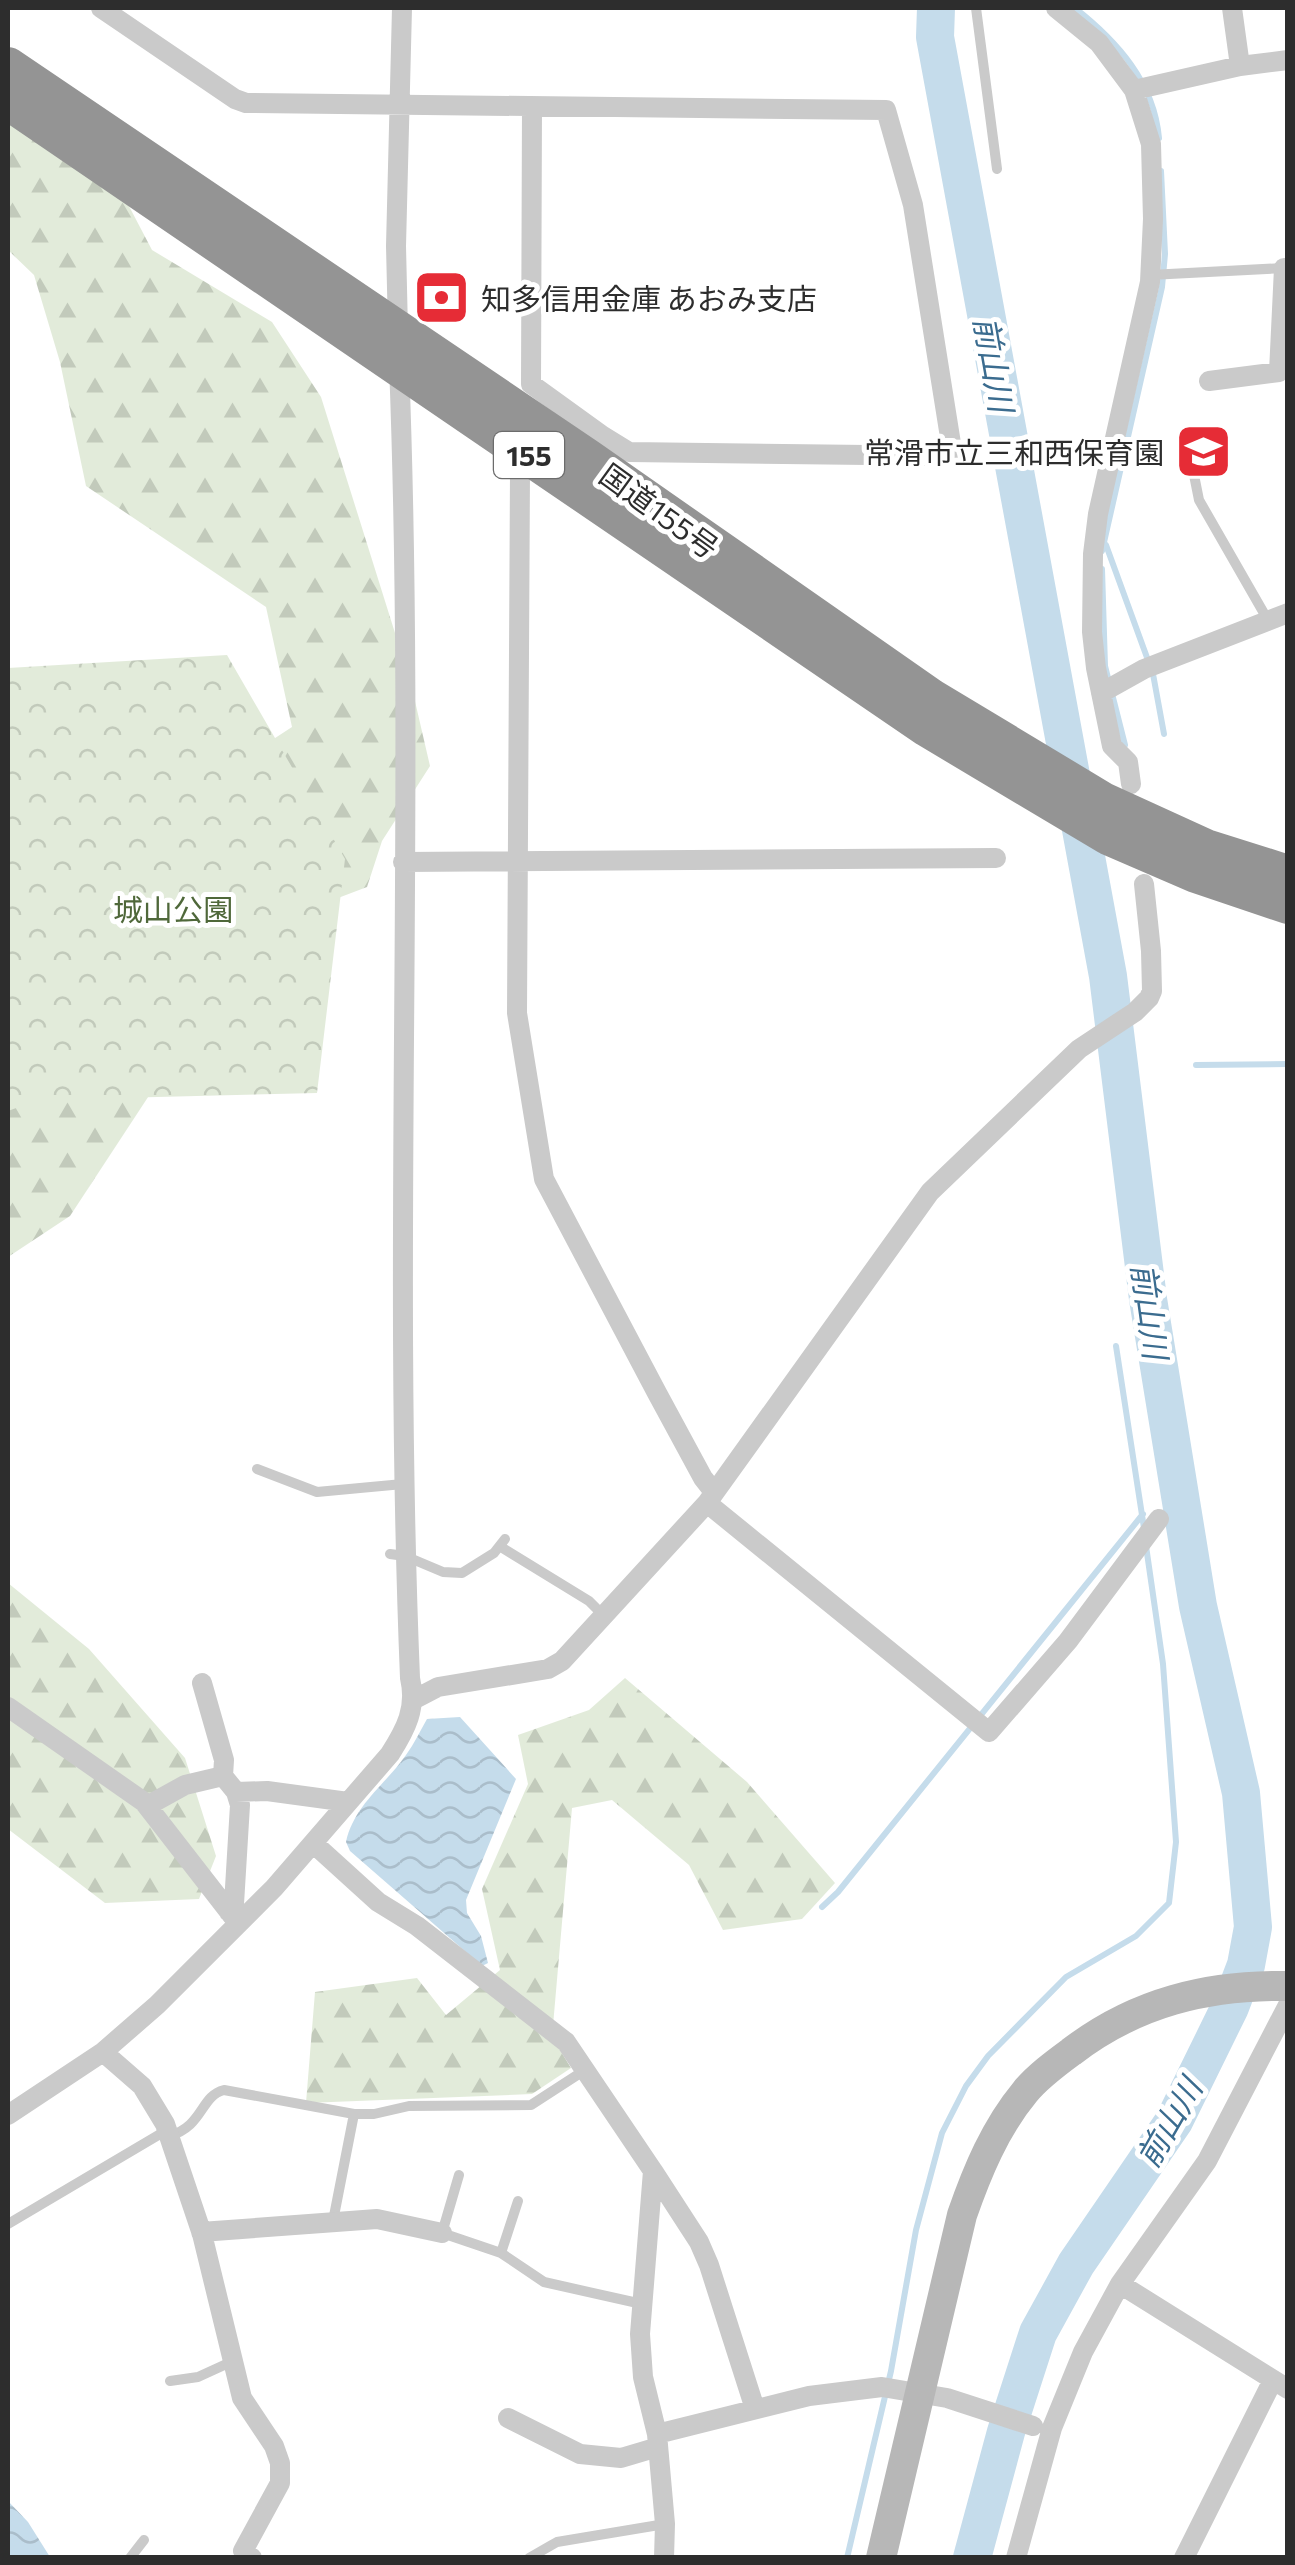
<svg xmlns="http://www.w3.org/2000/svg" width="1295" height="2565" font-family="Commissioner,'Noto Sans JP',sans-serif">
  <style>
    .forest { fill: url(#forest-firs) }
    .park { fill: url(#park-crowns) }
    .water { fill: url(#water-waves) }
    .lines { fill: none; stroke-linecap: round; stroke-linejoin: round }
    .stream { stroke: #c5dceb; stroke-width: 6 }
    .river { stroke: #c5dceb; stroke-width: 38 }
    .lane { stroke: #cacaca; stroke-width: 10 }
    .street { stroke: #cacaca; stroke-width: 20 }
    .secondary { stroke: #b7b7b7; stroke-width: 30 }
    .highway { stroke: #949494; stroke-width: 38 }
    .labels { text-anchor: middle; dominant-baseline: central; stroke-width: 10; stroke-linejoin: round; paint-order: stroke }
    .shield { fill: #fff; stroke: #6c6c6c; stroke-width: 2.5 }
    .shield-label { font-size: 28px; font-weight: bold; fill: #2d2d2d }
    .poi-label { font-size: 30px; fill: #2d2d2d; stroke: #fff; text-anchor: start }
    .street-label { font-size: 30px; fill: #2d2d2d; stroke: #fff }
    .park-label { font-size: 30px; fill: #4f683a; stroke: #fff }
    .water-label { font-size: 32px; font-style: italic; fill: #3b6c8f; stroke: #fff }
  </style>
  <defs>
    <pattern id="forest-firs" width="22" height="20" patternUnits="userSpaceOnUse" patternTransform="scale(2.5)"><rect width="22" height="20" fill="#e2ebda"/><path d="M5 1l3.5 6h-7zM16 11l3.5 6h-7z" fill="#c2cabb"/></pattern>
    <pattern id="park-crowns" width="20" height="18" patternUnits="userSpaceOnUse" patternTransform="scale(2.5)"><rect width="20" height="18" fill="#e2ebda"/><path d="M2 6a3 3 0 1 1 6 0M12 15a3 3 0 1 1 6 0" fill="none" stroke="#c2cabb"/></pattern>
    <pattern id="water-waves" width="16" height="10" patternUnits="userSpaceOnUse" patternTransform="scale(2.5)"><rect width="16" height="10" fill="#c5dceb"/><path d="M0 5q4-4 8 0t8 0" fill="none" stroke="#aabdca"/></pattern>
  </defs>
  <rect width="100%" height="100%" fill="#fff"/>
  <path class="forest" d="M8,88L120,189L152,250L272,322L321,397L411,684L430,766L382,841L367,887L259,928L70,1216L8,1257V818L191,793L292,727L266,607L86,486L60,362L34,275L8,250Z
    M8,1583L89,1649L185,1758L216,1856L199,1899L105,1903L8,1829Z
    M625,1678L747,1782L835,1883L802,1919L723,1930L689,1865L612,1800L572,1808L552,2037L571,2068L532,2094L306,2103L315,1992L417,1978L446,2015L500,1970L482,1889L528,1784L518,1735L589,1710Z"/>
  <path class="park" d="M227,655L345,859L317,1093L38,1100L8,1111V668Z"/>
  <path class="water" d="M460,1717L516,1779L466,1900L467,1913L481,1936L488,1963L482,1966L350,1851L346,1842C354,1805 385,1785 406,1755C414,1744 420,1731 427,1719Z
    M8,2501L28,2522L50,2557H8Z"/>
  <g class="lines">
    <path class="stream" d="M1075,8C1117,41 1154,82 1159,138
      M1106,545L1153,674L1164,734
      M1102,551L1162,287L1165,254L1161,171
      M1102,569L1105,666L1125,745
      M1196,1065L1288,1064
      M1116,1346L1144,1528
      M822,1907L838,1892L1143,1514
      M847,2558L891,2371L916,2230L942,2133L966,2086L988,2056L1066,1977L1136,1936L1169,1903L1176,1842L1163,1664L1146,1546"/>
    <path class="river" d="M936,8L935,37L1108,976L1148,1299L1198,1606L1241,1793L1253,1927L1246,1965L1230,2007L1174,2121L1076,2264L1038,2333L1006,2432L972,2558"/>
    <path class="lane" d="M976,8L997,169
      M1150,275L1284,268
      M1187,440L1199,500L1269,622
      M257,1469L317,1492L403,1484
      M501,1547L589,1601L603,1615
      M390,1554L405,1556L443,1572L462,1573L494,1553L505,1539
      M169,2136C204,2126 200,2096 224,2090L354,2114H374L409,2106L531,2105L585,2070
      M459,2175L442,2233L501,2253L544,2282L642,2304
      M333,2221L354,2114
      M8,2224L167,2130
      M501,2253L518,2201
      M170,2381L198,2377L233,2361
      M130,2558L144,2540
      M529,2558L557,2542L665,2524"/>
    <path class="street" d="M101,8L235,99L246,103L886,110L913,205L953,456L629,452L603,436
      M1056,8L1099,43L1134,90L1151,144L1153,219L1150,282L1098,514L1093,554L1092,632L1096,668L1112,746L1128,762L1131,784
      M1232,8L1240,66
      M1134,90L1240,66L1288,60
      M532,106L531,384L603,436L597,444
      M398,330L396,246L402,8
      M1209,381L1279,372L1284,268
      M529,455L520,472L517,1013L544,1179L657,1393L703,1478L714,1492
      M1101,693L1144,669L1288,613
      M403,862L996,858
      M707,1503L989,1732L1068,1641L1159,1519
      M202,1683L224,1760L223,1776
      M415,1699L438,1687L548,1669L562,1661L707,1503L930,1192L1079,1049L1135,1012L1149,998L1152,991L1151,951L1144,884
      M8,1707L144,1802L238,1923
      M147,1806L185,1785L223,1776L236,1792
      M313,1843L378,1902L417,1926L566,2042L653,2171L640,2334L643,2377L657,2434L665,2524L664,2558
      M229,1912L234,1904L240,1805L236,1792L267,1791L348,1802
      M103,2052L142,2086L165,2124L202,2234L242,2398L274,2446L280,2463V2483L243,2551L252,2558
      M8,2115L103,2052L157,2005L274,1888L390,1754C406,1729 417,1708 410,1678C392,1240 416,802 399,364
      M653,2171L699,2242L709,2265L755,2409
      M201,2232L377,2219L442,2233
      M1120,2284L1288,2389
      M508,2418L580,2454L621,2458L658,2447
      M657,2434L809,2396L882,2387L947,2398L1033,2426
      M1016,2558L1052,2428L1083,2352L1120,2284L1207,2161L1288,2005
      M1184,2558L1273,2380"/>
    <path class="secondary" d="M881,2558L962,2215C977,2172 995,2128 1025,2092C1037,2077 1056,2063 1071,2052C1136,2002 1207,1985 1288,1986"/>
    <path class="highway" d="M8,66L588,458L932,698L1103,801L1206,848L1288,874
      M8,101L927,728L1108,836L1196,874L1288,905"/>
  </g>
  <defs>
    <symbol id="bank-square" viewBox="-11 -11 22 22"><rect x="-9" y="-9" width="18" height="18" rx="4" fill="#e62c36" stroke="#fff"/><path d="M-6-4H6V4H-6ZM0-2.3a2.3 2.3 0 1 0 0 4.6a2.3 2.3 0 1 0 0-4.6Z" fill="#fff"/></symbol>
    <symbol id="school-square" viewBox="-11 -11 22 22"><rect x="-9" y="-9" width="18" height="18" rx="4" fill="#e62c36" stroke="#fff"/><path d="M0-5L7-2L0 1L-7-2ZM-4 1L0 2.5L4 1V4Q0 6-4 4Z" fill="#fff"/></symbol>
  </defs>
  <g fill-rule="evenodd">
    <use href="#bank-square" x="410" y="266" width="63" height="63"/>
    <use href="#school-square" x="1172" y="420" width="63" height="63"/>
  </g>
  <g class="labels">
    <rect class="shield" x="494" y="432" width="70" height="46" rx="8"/>
    <g class="shield-label">
      <text x="529" y="455">155</text>
    </g>
    <g class="poi-label">
      <text x="481" y="297">知多信用金庫 あおみ支店</text>
      <text x="1164" y="451" text-anchor="end">常滑市立三和西保育園</text>
    </g>
    <g class="street-label">
      <text transform="translate(660 510) rotate(36)">国道155号</text>
    </g>
    <g class="park-label">
      <text x="173" y="908">城山公園</text>
    </g>
    <g class="water-label">
      <text transform="translate(995 364) rotate(80)">前山川</text>
      <text transform="translate(1151 1311) rotate(82)">前山川</text>
      <text transform="translate(1168 2122) rotate(-60)">前山川</text>
    </g>
  </g>
  <rect width="1295" height="2565" fill="none" stroke="#2d2d2d" stroke-width="20"/>
</svg>
